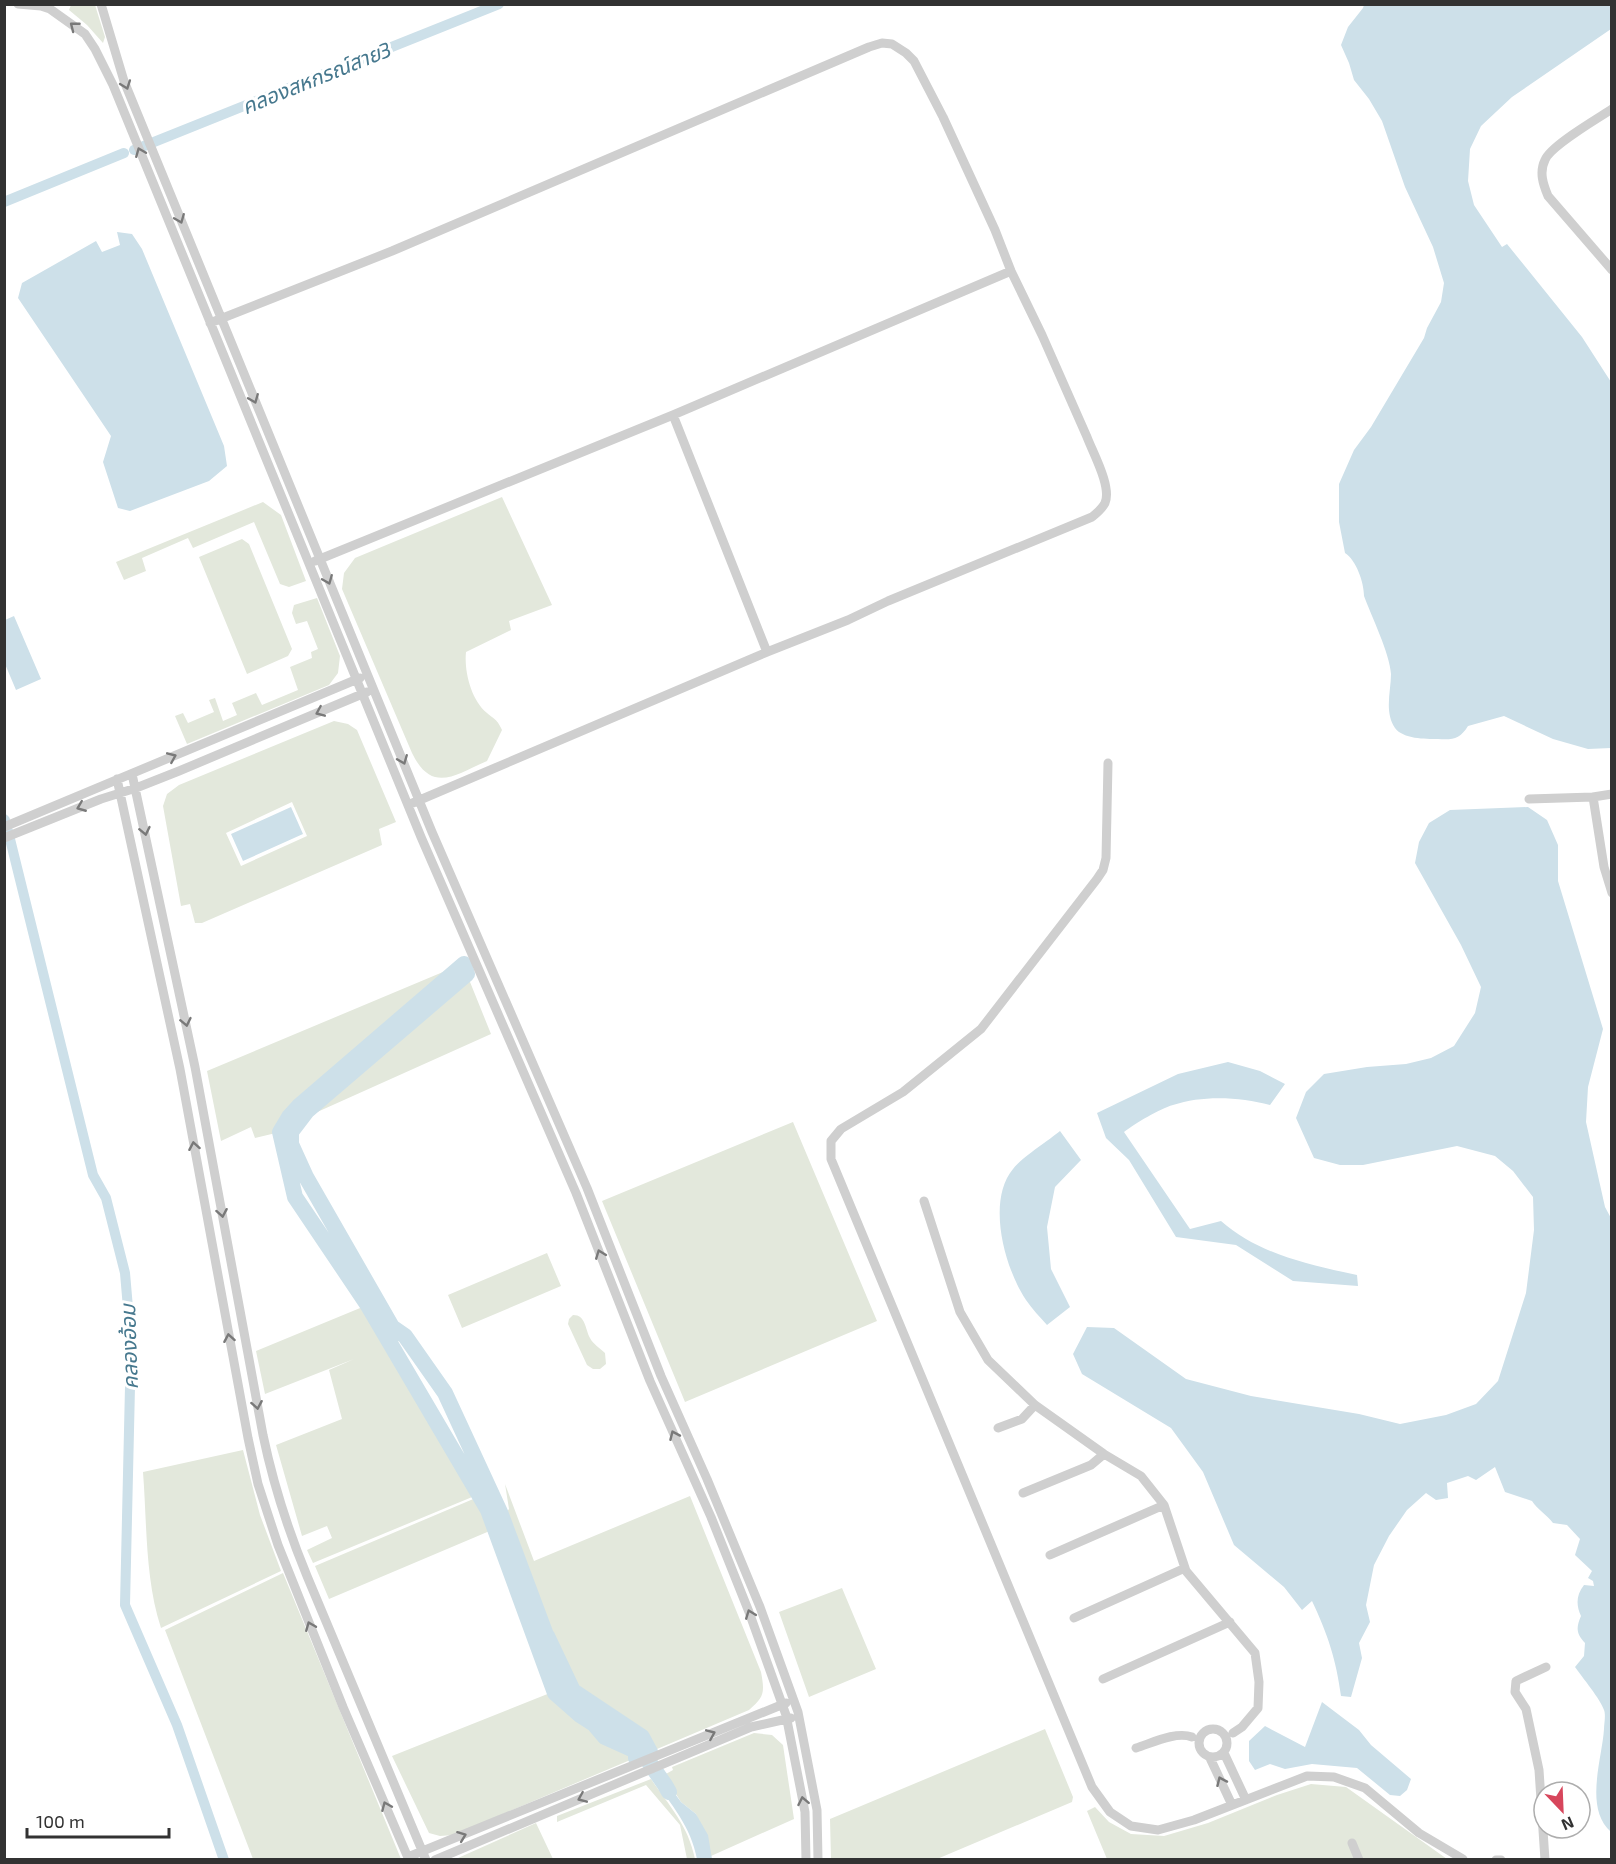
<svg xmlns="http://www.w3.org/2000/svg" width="1616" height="1864" font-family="'Exo 2','Noto Sans Thai',sans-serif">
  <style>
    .green { fill: #e3e8dc; fill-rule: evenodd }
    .water { fill: #cde0e9 }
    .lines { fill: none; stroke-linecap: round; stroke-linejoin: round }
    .canal { stroke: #cde0e9; stroke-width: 10 }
    .river { stroke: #cde0e9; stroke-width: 16 }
    .minor { stroke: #cfcfcf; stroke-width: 9 }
    .oneway { stroke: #797979 }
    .labels { text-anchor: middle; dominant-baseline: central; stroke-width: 6; stroke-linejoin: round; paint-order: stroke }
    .water-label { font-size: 21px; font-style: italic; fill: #46788e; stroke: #fff }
  </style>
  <rect width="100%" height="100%" fill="#fff"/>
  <path class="green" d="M71,5H95L105,37L103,43L87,25L69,10Z
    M502,497L552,605L509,621L511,630L466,652C464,671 471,700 487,713C495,720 497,719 502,730L487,761C455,775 432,794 412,753L342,589L344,573L355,558Z
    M263,502L281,515L306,581L289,587L280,584L254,522L193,548L188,538L142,558L146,571L124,580L116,562Z
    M242,539L249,544L292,649L288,656L247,674L199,557Z
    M317,598L340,656L338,673L329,685L187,744L175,716L183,713L188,723L214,712L209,700L215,698L223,721L237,715L232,703L256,693L262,705L298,690L290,667L312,658L311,652L318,649L307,621L296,624L292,613L294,605Z
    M334,721L348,724L357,730L396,822L379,829L382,845L202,923H195L190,904L181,906L163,806L167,794L179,785ZM292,802L307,836L241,866L226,833Z
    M462,964L304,1103L289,1117L280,1132L255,1138L251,1127L221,1141L207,1071Z
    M468,977L491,1034L315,1113L297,1127L291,1144V1132L304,1113Z
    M793,1122L877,1321L685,1402L602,1201Z
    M547,1253L561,1286L462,1328L448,1295Z
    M365,1306L477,1495L313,1563L307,1550L332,1538L327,1526L302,1536L276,1445L342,1419L329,1370L354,1359L265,1394L256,1351Z
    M573,1315C586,1315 585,1329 590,1338C593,1344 600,1348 605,1353L606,1364L600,1369H593L587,1365L568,1324L569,1319Z
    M243,1450L260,1515L281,1571L161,1628C145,1579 147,1524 143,1472Z
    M505,1484L534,1561L690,1496L761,1672C765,1693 764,1697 749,1710L650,1752L642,1737L573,1691L502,1518L509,1509Z
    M478,1497L492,1530L329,1599L315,1566Z
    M283,1573L401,1859H253L165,1630Z
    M842,1588L876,1669L809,1697L779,1612Z
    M550,1693L566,1702L580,1715L594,1724L605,1737L634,1751L635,1758L453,1835L440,1836L429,1833L392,1756Z
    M1045,1729L1073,1797L1072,1802L937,1859H831L830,1819Z
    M754,1733L772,1735L783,1745L794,1819L711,1856L696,1814L681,1802L664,1775L673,1770L672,1767Z
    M651,1779C670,1807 688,1825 695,1859H687L680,1825L646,1785L557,1822V1816Z
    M1311,1784L1346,1787L1447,1859H1107L1087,1811L1095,1807L1109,1822L1131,1834L1164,1836L1208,1823L1277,1795Z
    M536,1823L553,1859H456L458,1858Z"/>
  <path class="water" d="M1364,5H1611V29L1512,97L1481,126L1470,149L1468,181L1474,205L1502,247L1507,244L1582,337L1611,382V748L1588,749L1553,739L1504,716L1468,726C1460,739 1453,740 1438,739C1425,739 1403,739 1395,728C1384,712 1391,691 1391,674C1390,654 1371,615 1364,596C1364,582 1356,560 1345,553L1339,522V484L1354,450L1371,427L1424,338L1427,328L1441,302L1444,283L1433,247L1405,187L1382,121L1369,99L1354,80L1349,63L1341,45L1348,27L1363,8Z
    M117,232L132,234L142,249L224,446L227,466L209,481L130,511L118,508L103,462L111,436L18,298L22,283L96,241L102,252L120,245Z
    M14,616L41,679L16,690L5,664V620Z
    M291,807L303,834L243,861L231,834Z
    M1528,807L1547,820L1558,845V881L1603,1029L1588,1087L1586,1122L1605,1207L1612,1220L1611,1832C1584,1808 1602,1760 1604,1729C1604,1724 1606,1715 1604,1710C1601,1700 1582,1677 1575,1667L1584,1656L1585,1643C1576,1633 1576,1628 1581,1616C1576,1605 1576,1595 1584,1585L1594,1586L1593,1581L1588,1578L1592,1571L1575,1555L1580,1539L1567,1525L1553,1523C1546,1514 1538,1510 1532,1501L1505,1492L1495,1467L1476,1480L1468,1476L1447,1483L1448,1498L1436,1500L1426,1493L1407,1510L1389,1536L1374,1565L1366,1605L1370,1622L1359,1643L1362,1658L1351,1697L1341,1696C1336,1659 1328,1635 1312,1601L1302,1610L1284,1587L1234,1545L1203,1472L1171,1428L1082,1374L1073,1354L1087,1327L1114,1328L1186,1379L1251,1396L1359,1414L1400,1424L1446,1415L1476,1404L1498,1381L1526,1293L1534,1230L1533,1197L1513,1171L1495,1156L1457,1146L1363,1165H1340L1314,1158L1296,1118L1306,1092L1324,1074L1367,1067L1406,1064L1431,1058L1454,1046L1475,1013L1481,987L1461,945L1415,863L1419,842L1429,823L1450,810Z
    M1228,1062L1260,1071L1285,1084L1270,1105C1240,1097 1203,1095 1173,1105C1159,1109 1136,1123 1124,1132L1190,1229L1221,1221C1258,1254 1310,1265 1357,1275L1358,1286L1293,1281L1236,1245L1176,1237L1129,1160L1106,1138L1097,1113L1178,1074Z
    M1060,1131L1081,1160L1055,1187L1047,1227L1051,1269L1070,1307L1047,1325C1040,1317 1032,1309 1026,1300C1005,1269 986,1201 1013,1169C1021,1158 1048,1141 1060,1131Z
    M1322,1702L1359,1730L1371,1745L1411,1779L1407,1790L1400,1796L1390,1795L1357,1768L1312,1764L1285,1769L1270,1764L1255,1770L1249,1761V1741L1265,1726L1305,1747Z
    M664,1772L670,1787L681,1802L696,1814L708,1835L712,1859H697C691,1827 671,1803 651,1777Z"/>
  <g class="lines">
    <path class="canal" d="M134,150L499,4
      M4,202L124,153
      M4,819L5,820
      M8,831L93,1175L106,1198L125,1273L131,1343L125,1605L177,1725L224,1860"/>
    <path class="river" d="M547,1636L573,1691L642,1737L650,1752L636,1758V1751L605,1737L594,1724L580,1715L555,1693L488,1510L367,1304L295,1197L280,1132L289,1117L300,1105L464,964L467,974L307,1111L291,1132V1144L306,1177L392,1327L405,1336L445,1393L500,1512L567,1691L633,1739L665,1785L669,1792"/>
    <path class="minor" d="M18,4L41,6L50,9L85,34L95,49L113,85L421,837L576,1193L650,1381L711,1517L749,1612L786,1715L805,1812L806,1860
      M101,4L124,81L432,832L587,1188L661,1376L707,1479L760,1607L798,1712L817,1810L818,1860
      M1612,109C1597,119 1550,146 1545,160C1539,172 1543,184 1548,196L1612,270
      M210,323L392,251L869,47L882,43L892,44L906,53L914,61L943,117L995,230L1011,271L1042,335L1087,437C1093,453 1112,487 1105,503C1102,509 1097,513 1092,517L888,601L848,620L767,652L408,805
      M673,415L767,652
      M315,561L673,415L1011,271
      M1108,763L1106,858L1103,870L1097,879L981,1029L903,1092L841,1129L831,1141V1159L1092,1787L1110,1812L1131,1826L1158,1830L1194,1820L1307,1776L1334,1777L1365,1788L1419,1833L1463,1859
      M132,774L195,1067L263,1435C273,1483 288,1530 307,1576L426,1860
      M117,779L180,1069L248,1438L258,1484L278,1545L343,1707L409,1860
      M1593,797L1612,794
      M1529,799L1593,797L1604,867L1612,893
      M4,827L360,678
      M4,838L101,799L136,788L179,771L367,692
      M924,1201L960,1312L988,1360L1035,1405L1104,1454L1141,1476L1164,1505L1186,1571L1255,1653L1259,1682L1258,1708L1242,1727L1233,1733
      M998,1428L1022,1419L1035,1405
      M1023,1493L1091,1465L1104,1454
      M1050,1555L1164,1505
      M1074,1618L1185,1568
      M1103,1679L1230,1622
      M1199 1743a14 14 0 1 1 28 0a14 14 0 1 1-28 0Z
      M1136,1748C1152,1743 1176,1731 1192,1737
      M1224,1753L1246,1800
      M1210,1758L1232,1805
      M1352,1843L1359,1860
      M408,1857L786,1703
      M435,1860L751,1727L791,1718
      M1496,1860H1501
      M1545,1860L1539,1770L1526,1709L1515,1692L1516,1681L1546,1667"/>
  </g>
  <defs><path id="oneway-chevron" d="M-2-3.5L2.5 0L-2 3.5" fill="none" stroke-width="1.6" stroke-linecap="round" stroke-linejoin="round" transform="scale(1.5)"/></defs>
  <g class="oneway">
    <use href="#oneway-chevron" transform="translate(74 26) rotate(-142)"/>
    <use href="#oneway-chevron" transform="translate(126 85) rotate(70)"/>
    <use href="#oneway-chevron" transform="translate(140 152) rotate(-112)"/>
    <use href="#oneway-chevron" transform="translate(180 219) rotate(68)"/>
    <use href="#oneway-chevron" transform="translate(254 399) rotate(68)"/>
    <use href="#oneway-chevron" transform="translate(328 580) rotate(68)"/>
    <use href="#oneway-chevron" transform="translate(320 712) rotate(157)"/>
    <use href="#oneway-chevron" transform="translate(172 757) rotate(-23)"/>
    <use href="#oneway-chevron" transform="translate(403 760) rotate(68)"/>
    <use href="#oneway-chevron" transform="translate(81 807) rotate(158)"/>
    <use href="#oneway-chevron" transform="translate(145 831) rotate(78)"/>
    <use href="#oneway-chevron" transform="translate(186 1022) rotate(78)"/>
    <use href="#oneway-chevron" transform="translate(194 1146) rotate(-100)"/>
    <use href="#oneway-chevron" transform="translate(222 1213) rotate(80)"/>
    <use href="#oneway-chevron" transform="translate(600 1254) rotate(-111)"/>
    <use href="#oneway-chevron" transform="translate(229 1338) rotate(-100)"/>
    <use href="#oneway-chevron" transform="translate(257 1405) rotate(80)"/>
    <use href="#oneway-chevron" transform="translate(674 1435) rotate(-114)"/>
    <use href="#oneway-chevron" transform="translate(750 1614) rotate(-111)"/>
    <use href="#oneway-chevron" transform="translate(310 1626) rotate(-112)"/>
    <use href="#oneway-chevron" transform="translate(711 1734) rotate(-23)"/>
    <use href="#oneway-chevron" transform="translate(1221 1781) rotate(-114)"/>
    <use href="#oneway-chevron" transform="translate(582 1798) rotate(157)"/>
    <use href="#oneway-chevron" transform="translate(803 1801) rotate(-101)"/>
    <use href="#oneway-chevron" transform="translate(386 1806) rotate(-113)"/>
    <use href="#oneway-chevron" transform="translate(462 1836) rotate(-21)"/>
  </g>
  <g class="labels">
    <g class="water-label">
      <text transform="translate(316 77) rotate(-22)">คลองสหกรณ์สาย3</text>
      <text transform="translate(128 1347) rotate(-92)">คลองอ้อม</text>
    </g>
  </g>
  <rect width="1616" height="1864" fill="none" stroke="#323232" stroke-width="12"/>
  <g transform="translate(1562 1810) rotate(157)"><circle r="28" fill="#ffffff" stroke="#adadad" stroke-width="1.5"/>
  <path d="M0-4.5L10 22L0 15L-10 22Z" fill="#d7465c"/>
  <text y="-9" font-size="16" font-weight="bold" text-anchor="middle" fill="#323232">N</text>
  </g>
  <path d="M27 1828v9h142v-9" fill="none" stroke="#323232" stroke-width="3"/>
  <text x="36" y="1828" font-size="18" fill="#323232" stroke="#ffffff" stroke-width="4.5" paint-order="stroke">100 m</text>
</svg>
